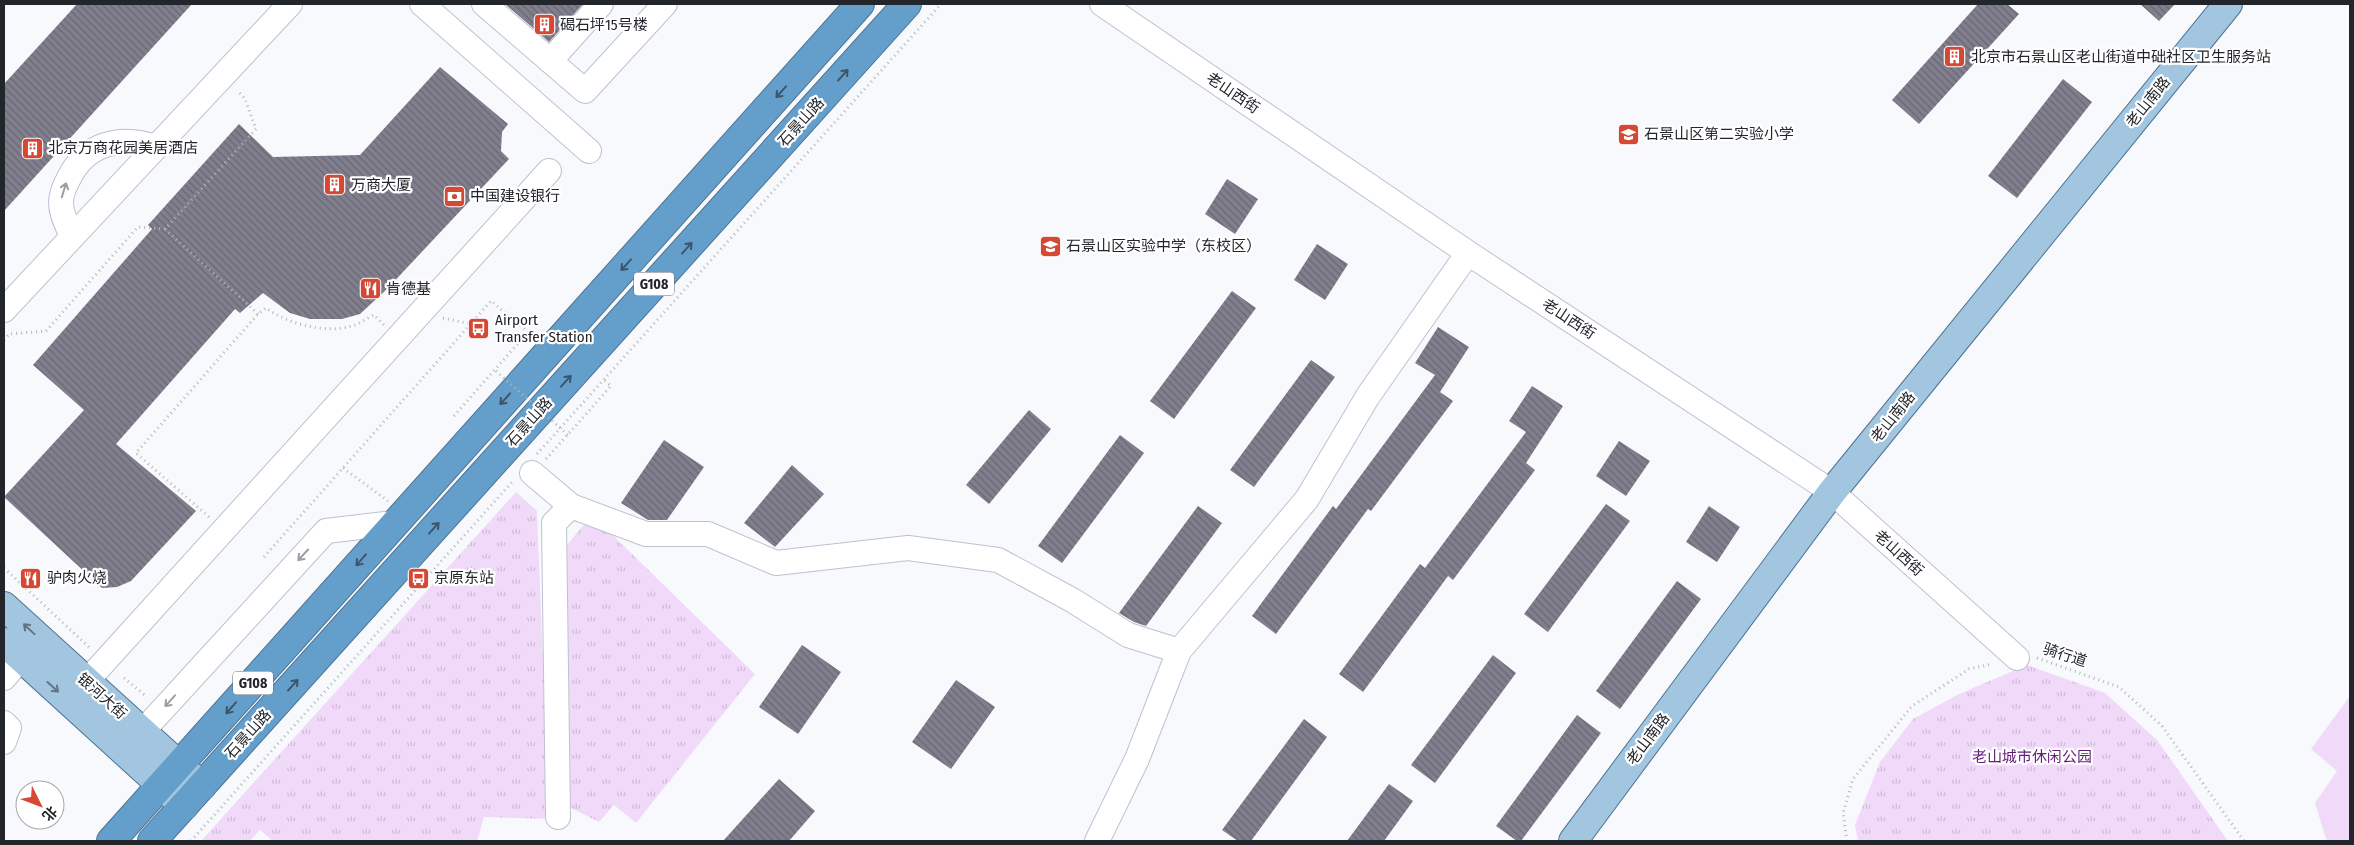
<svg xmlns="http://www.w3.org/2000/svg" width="2354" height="845" font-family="'Fira Sans Condensed','Noto Sans SC',sans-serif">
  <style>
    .grass { fill: url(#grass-tufts) }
    .pitch { fill: #f1daf9 }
    .building { fill: url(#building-back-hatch) }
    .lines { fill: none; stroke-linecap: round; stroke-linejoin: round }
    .minor-casing { stroke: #bcc2d1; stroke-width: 26 }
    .major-casing { stroke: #4d7493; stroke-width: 30 }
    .highway-casing { stroke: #4d7493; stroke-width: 30 }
    .path { stroke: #b5b7ba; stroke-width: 3; stroke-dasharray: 1 4; stroke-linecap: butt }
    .minor { stroke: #fff; stroke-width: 24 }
    .major { stroke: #a2c5e0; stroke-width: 28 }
    .highway { stroke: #649ecb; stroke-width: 28 }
    .path-bridge { stroke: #b5b7ba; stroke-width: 3; stroke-dasharray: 1 4; stroke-linecap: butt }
    .oneway { stroke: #3c556a }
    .oneway2 { stroke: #9c9d9f }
    .oneway3 { stroke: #627585 }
    .labels { text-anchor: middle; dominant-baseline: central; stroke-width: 4.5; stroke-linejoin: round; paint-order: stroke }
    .shield { fill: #fff; stroke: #64666a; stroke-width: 1 }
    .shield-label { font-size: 14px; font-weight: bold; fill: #22252a }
    .poi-label { font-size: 15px; fill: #22252a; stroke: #fff; text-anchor: start }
    .street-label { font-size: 15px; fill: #22252a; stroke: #fff }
    .park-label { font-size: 15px; fill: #631c77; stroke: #fff }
  </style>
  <defs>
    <pattern id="grass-tufts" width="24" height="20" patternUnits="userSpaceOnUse" patternTransform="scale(1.25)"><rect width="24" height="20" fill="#f1daf9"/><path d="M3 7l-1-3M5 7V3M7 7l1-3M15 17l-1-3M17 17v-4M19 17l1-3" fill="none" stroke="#cebbd6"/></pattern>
    <pattern id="building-back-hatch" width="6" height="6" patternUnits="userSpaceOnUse" patternTransform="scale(1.25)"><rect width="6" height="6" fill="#817e8d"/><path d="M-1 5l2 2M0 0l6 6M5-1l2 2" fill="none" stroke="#696773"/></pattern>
  </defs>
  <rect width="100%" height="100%" fill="#f8f9fc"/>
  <path class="grass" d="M516,492L537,511L549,819L484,817L477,841H273L260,830L250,841H201Z
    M592,515L755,674L636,823L614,805L599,822L565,805L557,557Z
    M2027,665L2105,693L2157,740L2228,841H1858L1855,825L1880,762L1913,719L1959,694Z"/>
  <path class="pitch" d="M2350,696V841H2331L2326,839L2315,803L2337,771L2311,749Z"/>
  <path class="building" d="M77,4H192L4,211V84Z
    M505,4H583L549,42Z
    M1978,4H2007L2019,14L1919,124L1892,100Z
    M2140,4H2175L2159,21Z
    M440,67L508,124L502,132L501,151L509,159L387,289L360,314L342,319H310L290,313L263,293L240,313L235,309L116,444L196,511L131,581L117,587L102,588L4,497L84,410L33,365L152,229L148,225L239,124L273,157L360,155Z
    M2063,79L2092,102L2017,198L1988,176Z
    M1227,179L1258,199L1235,234L1205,214Z
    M1317,244L1348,264L1325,300L1294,280Z
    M1232,291L1256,308L1174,419L1150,401Z
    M1438,327L1469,347L1440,392L1453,401L1371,511L1368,509L1276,634L1252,616L1333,506L1336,509L1435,375L1415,363Z
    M1311,360L1335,377L1254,487L1230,470Z
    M1532,386L1563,406L1526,463L1535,470L1453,580L1448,576L1363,692L1339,674L1420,564L1425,568L1526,432L1509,421Z
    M1029,410L1051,429L989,504L966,485Z
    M1120,435L1144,453L1062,563L1038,546Z
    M664,440L704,467L667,520H648L621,503Z
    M1619,441L1650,461L1626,496L1596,476Z
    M792,465L824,494L775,547L744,523Z
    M1606,504L1630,521L1548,632L1524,614Z
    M1198,506L1222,523L1146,626L1134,622L1119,613Z
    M1709,506L1740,527L1717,562L1686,542Z
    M1677,581L1701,599L1620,709L1596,691Z
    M802,645L841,672L798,734L759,707Z
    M1493,655L1516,673L1435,783L1411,765Z
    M956,680L995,707L951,769L912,742Z
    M1577,715L1601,733L1521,841H1517L1496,826Z
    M1304,719L1327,737L1251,841H1238L1222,830Z
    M779,779L815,811L789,841H723Z
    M1389,784L1413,801L1384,841H1347Z"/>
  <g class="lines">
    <defs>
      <path id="minor" d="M422,4L589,151
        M484,4L585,91L665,4
        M1102,4L1468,253L1832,492L2017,658
        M550,61L601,4
        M72,237C68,226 61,215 61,203C61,194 65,185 69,178C86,143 121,135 155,147
        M4,310L290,4
        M532,473L571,506L646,534H708L776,563L908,548L998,560L1072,600L1128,635L1179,651L1137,759L1097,841
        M1179,651L1307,499L1368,396L1468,253
        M4,678L21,658
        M86,682L549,171
        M4,723L9,728L4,742
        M142,732L326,531L394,523
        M558,817L554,523L571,506"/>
      <path id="major" d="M4,606L202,786
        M4,642L184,806
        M1573,841L1832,492L2228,4"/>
      <path id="highway" d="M111,841L860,4
        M152,841L907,4"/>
    </defs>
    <use href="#minor" class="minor-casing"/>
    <use href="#major" class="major-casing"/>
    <use href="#highway" class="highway-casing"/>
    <path class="path" d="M165,229L258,314
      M443,318L471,324
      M4,340L9,334L46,331L138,227L165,229L256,129L245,99L237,90
      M454,416L528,332L533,337
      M537,454L941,4
      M546,459L611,386L603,379
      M343,468L388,501
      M209,517L136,453L258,314L266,308C288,324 325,334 352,326C360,324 367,318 374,315L384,325
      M264,557L491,301L528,332
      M4,568L90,648
      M2037,658L2119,687L2162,726L2244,841
      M124,678L147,697
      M191,841L513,481
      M1847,841L1843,813L1853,779L1912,706L1969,669L1992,664"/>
    <use href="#minor" class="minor"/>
    <use href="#major" class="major"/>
    <use href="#highway" class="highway"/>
    <path class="path-bridge" d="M496,371L568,435"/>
  </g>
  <defs><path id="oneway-shaft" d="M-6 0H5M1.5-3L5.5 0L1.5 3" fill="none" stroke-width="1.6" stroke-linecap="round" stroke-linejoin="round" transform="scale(1.25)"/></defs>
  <g class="oneway">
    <use href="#oneway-shaft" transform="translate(843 75) rotate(-48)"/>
    <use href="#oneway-shaft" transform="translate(781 92) rotate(132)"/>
    <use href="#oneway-shaft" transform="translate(687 248) rotate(-48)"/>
    <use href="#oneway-shaft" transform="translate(626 265) rotate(132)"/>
    <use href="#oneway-shaft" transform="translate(566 381) rotate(-48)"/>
    <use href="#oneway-shaft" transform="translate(505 399) rotate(132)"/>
    <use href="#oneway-shaft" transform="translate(434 528) rotate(-48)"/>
    <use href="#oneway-shaft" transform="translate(361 560) rotate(131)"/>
    <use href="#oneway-shaft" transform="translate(293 685) rotate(-48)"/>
    <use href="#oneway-shaft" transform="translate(231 708) rotate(131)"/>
  </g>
  <g class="oneway2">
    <use href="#oneway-shaft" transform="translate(64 190) rotate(-73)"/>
    <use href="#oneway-shaft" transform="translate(303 555) rotate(133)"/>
    <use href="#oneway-shaft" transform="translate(170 701) rotate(132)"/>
  </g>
  <g class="oneway3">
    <use href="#oneway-shaft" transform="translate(29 629) rotate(-137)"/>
    <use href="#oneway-shaft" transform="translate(53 687) rotate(42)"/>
  </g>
  <defs>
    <symbol id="building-square" viewBox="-11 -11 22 22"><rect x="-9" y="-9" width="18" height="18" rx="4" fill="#d54833" stroke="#fff"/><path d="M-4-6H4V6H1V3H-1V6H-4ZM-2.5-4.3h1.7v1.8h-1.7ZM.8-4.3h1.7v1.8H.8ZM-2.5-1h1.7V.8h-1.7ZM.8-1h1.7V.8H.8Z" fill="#fff"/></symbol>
    <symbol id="school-square" viewBox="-11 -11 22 22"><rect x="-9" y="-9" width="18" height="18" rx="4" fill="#d54833" stroke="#fff"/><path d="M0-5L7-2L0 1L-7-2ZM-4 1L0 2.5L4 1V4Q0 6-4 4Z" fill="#fff"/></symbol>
    <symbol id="bank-square" viewBox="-11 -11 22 22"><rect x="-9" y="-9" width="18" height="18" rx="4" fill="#d54833" stroke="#fff"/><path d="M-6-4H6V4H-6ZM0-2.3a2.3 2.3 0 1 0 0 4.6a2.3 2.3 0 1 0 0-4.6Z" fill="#fff"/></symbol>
    <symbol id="restaurant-square" viewBox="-11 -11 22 22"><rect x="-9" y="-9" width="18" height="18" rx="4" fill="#d54833" stroke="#fff"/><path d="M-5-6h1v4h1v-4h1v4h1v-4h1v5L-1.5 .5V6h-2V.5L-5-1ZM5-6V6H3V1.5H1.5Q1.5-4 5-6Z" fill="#fff"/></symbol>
    <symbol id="bus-square" viewBox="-11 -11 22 22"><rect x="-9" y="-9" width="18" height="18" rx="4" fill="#d54833" stroke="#fff"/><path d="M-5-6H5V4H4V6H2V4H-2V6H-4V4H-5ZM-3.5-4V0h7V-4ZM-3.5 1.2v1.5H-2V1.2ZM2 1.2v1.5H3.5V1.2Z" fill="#fff"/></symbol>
  </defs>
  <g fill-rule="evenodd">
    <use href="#building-square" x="532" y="12" width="25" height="25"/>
    <use href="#building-square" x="1942" y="44" width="25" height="25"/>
    <use href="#school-square" x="1616" y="122" width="25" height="25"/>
    <use href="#building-square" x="20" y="136" width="25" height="25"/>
    <use href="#building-square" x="322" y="172" width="25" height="25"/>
    <use href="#bank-square" x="442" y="184" width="25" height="25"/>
    <use href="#school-square" x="1038" y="234" width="25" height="25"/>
    <use href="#restaurant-square" x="358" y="276" width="25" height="25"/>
    <use href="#bus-square" x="466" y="316" width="25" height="25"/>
    <use href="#restaurant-square" x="18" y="566" width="25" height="25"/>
    <use href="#bus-square" x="406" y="566" width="25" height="25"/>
  </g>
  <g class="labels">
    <g class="shield">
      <rect x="634" y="272.5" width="40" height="23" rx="4"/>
      <rect x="233" y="671.5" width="40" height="23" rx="4"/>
    </g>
    <g class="shield-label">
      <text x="654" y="284">G108</text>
      <text x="253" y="683">G108</text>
    </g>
    <g class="poi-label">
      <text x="560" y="25">碣石坪15号楼</text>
      <text x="1971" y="57">北京市石景山区老山街道中础社区卫生服务站</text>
      <text x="1644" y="134">石景山区第二实验小学</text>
      <text x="48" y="148">北京万商花园美居酒店</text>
      <text x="351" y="185">万商大厦</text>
      <text x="470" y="196">中国建设银行</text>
      <text x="1066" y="246">石景山区实验中学（东校区）</text>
      <text x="386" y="289">肯德基</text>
      <text x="495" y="320">Airport<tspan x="495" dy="17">Transfer Station</tspan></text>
      <text x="47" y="578">驴肉火烧</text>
      <text x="434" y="578">京原东站</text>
    </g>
    <g class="street-label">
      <text transform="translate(1233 93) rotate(34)">老山西街</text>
      <text transform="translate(2148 102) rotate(-51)">老山南路</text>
      <text transform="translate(801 122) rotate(-48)">石景山路</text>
      <text transform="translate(1569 319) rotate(33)">老山西街</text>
      <text transform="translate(1893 417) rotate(-51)">老山南路</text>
      <text transform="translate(529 422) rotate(-48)">石景山路</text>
      <text transform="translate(1899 553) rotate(42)">老山西街</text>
      <text transform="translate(2065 655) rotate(18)">骑行道</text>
      <text transform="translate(102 696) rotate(42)">银河大街</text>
      <text transform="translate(248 734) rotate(-48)">石景山路</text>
      <text transform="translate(1648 739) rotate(-53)">老山南路</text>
    </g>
    <g class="park-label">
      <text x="2032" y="757">老山城市休闲公园</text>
    </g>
  </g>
  <rect width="2354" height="845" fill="none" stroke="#22252a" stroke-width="10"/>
  <g transform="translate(40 805) rotate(132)"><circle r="24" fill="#ffffff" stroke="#a7a8aa"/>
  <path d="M0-4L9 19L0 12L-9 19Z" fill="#d54833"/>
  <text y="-8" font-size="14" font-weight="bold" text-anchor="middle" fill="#22252a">北</text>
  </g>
</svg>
